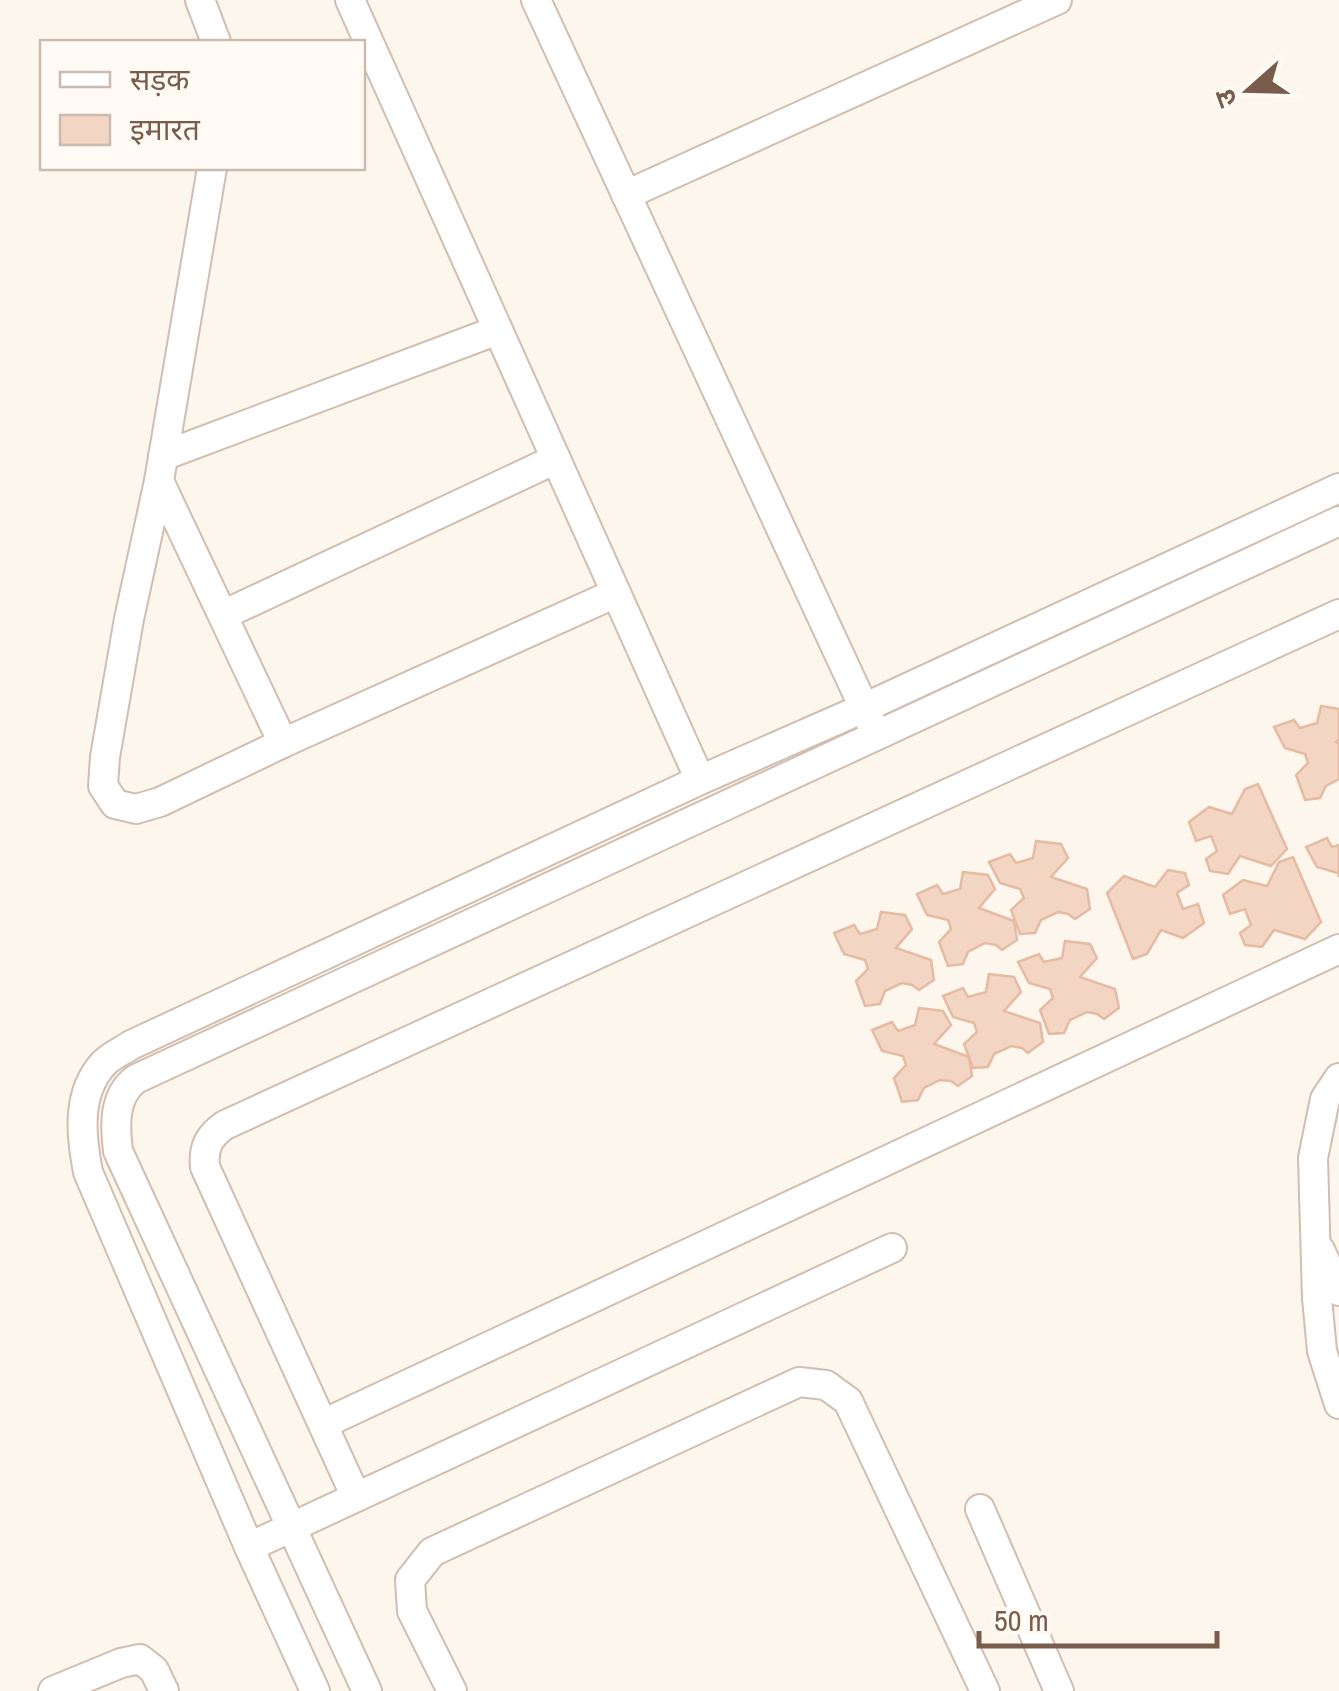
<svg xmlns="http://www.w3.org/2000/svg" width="1339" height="1691" viewBox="0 0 1339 1691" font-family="'Archivo Narrow','Noto Sans Devanagari',sans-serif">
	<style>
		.building { fill: #f3d5c3; stroke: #e6bba3; stroke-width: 2.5 }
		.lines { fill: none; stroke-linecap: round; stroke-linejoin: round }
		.street-casing { stroke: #d1beb0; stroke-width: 32 }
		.street { stroke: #fff; stroke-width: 28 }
	</style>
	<rect width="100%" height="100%" fill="#fdf6ec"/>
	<g class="building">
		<polygon points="1321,706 1339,709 1339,739 1336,742 1339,743 1339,779 1326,786 1320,798 1305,800 1296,775 1308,763 1305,754 1285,748 1274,727 1294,720 1300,728 1317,723"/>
		<polygon points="1258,784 1287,849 1271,866 1240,856 1228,874 1210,871 1206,859 1217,851 1211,836 1196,841 1189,822 1209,807 1232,814 1245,789"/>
		<polygon points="1327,838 1332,847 1339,845 1339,877 1338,873 1317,867 1306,847"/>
		<polygon points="1036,841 1061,844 1068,858 1051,877 1087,889 1090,909 1075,919 1068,914 1058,912 1041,920 1035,933 1020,934 1011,910 1024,898 1020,889 1000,883 989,862 1010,854 1016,863 1033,858"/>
		<polygon points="1293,857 1321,922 1305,939 1274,930 1262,947 1245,945 1240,933 1251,925 1245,909 1230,914 1223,895 1243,880 1267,886 1279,862"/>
		<polygon points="1168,870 1185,873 1189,885 1177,893 1183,909 1198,904 1204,923 1183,938 1161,930 1147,954 1133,959 1107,893 1124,876 1155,887"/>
		<polygon points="963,872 988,875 995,889 979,908 1014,921 1017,940 1002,950 996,945 985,943 968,952 963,964 948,966 939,942 951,929 948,920 927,915 917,894 937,885 943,894 960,889"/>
		<polygon points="881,912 905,915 912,929 896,948 931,960 934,980 919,990 912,985 902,983 885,991 880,1004 865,1006 856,981 868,969 865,960 844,954 834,933 854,925 860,934 877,929"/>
		<polygon points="1065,941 1090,944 1097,958 1080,977 1115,989 1119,1008 1104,1019 1097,1014 1087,1012 1070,1020 1064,1033 1049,1034 1040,1010 1053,998 1050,989 1029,983 1018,962 1039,954 1044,962 1062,958"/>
		<polygon points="989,974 1014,977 1021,992 1004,1011 1040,1023 1043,1042 1028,1053 1022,1048 1011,1046 994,1054 988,1067 973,1068 964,1044 977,1032 974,1023 953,1017 943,996 963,988 968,997 986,992"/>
		<polygon points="919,1008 943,1011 951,1025 934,1044 969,1057 972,1076 958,1086 951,1081 940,1080 924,1088 918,1100 902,1102 894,1078 906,1065 903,1056 882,1051 872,1030 892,1022 898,1031 915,1025"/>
	</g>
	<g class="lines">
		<g class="street-casing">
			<g id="street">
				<polyline points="200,0 216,42"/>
				<polyline points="350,0 700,780"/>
				<polyline points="536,0 872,725"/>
				<polyline points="212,168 159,481 129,619 105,757 103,786 115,804 136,809 160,802 283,743 616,593"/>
				<polyline points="626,195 1057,0"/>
				<polyline points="163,456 498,330"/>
				<polyline points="159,481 283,743"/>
				<polyline points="223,615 556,459"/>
				<polyline points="1339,1078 1325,1099 1313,1158 1317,1298 1322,1351 1339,1404"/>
				<polyline points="1320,1250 1339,1291"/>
				<polyline points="323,1424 1339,949"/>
				<path d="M 356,1497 L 205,1167 C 203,1147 209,1136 225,1125 L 1339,614"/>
				<polyline points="980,1509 1059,1691"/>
				<polyline points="249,1547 892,1248"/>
				<polyline points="53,1691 121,1663 140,1659 154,1670 164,1691"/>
				<path d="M 315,1691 L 249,1547 L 88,1172 C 81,1136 76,1093 104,1063 C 111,1056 122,1051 131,1045 L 700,780 L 864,708 L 1339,488"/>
				<path d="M 367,1691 L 118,1151 C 115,1126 113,1096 136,1079 L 1339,521"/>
				<polyline points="452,1691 412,1611 410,1580 432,1552 799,1382 826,1385 848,1401 985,1691"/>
			</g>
		</g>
		<use href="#street" class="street"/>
	</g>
	<rect x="40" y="40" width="325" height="130" fill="#fffaf3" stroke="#cabbb1" stroke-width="2.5"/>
	<rect x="60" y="72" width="50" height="15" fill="#ffffff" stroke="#cabbb1" stroke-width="2.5"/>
	<text x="130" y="90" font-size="30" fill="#7a5c4d">सड़क</text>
	<rect x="60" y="115" width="50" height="30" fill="#f3d5c3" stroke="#cabbb1" stroke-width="2.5"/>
	<text x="130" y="140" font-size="30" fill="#7a5c4d">इमारत</text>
	<g transform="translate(1249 90) rotate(250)" stroke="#fffaf3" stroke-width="8" paint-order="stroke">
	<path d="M0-8L18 38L0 25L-18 38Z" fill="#7a5c4d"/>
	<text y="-15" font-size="28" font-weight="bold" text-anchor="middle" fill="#7a5c4d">उ</text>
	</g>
	<path d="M979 1631v15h238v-15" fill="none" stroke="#7a5c4d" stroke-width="5"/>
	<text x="994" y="1631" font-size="30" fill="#7a5c4d" stroke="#fffaf3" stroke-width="8" paint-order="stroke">50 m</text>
</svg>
